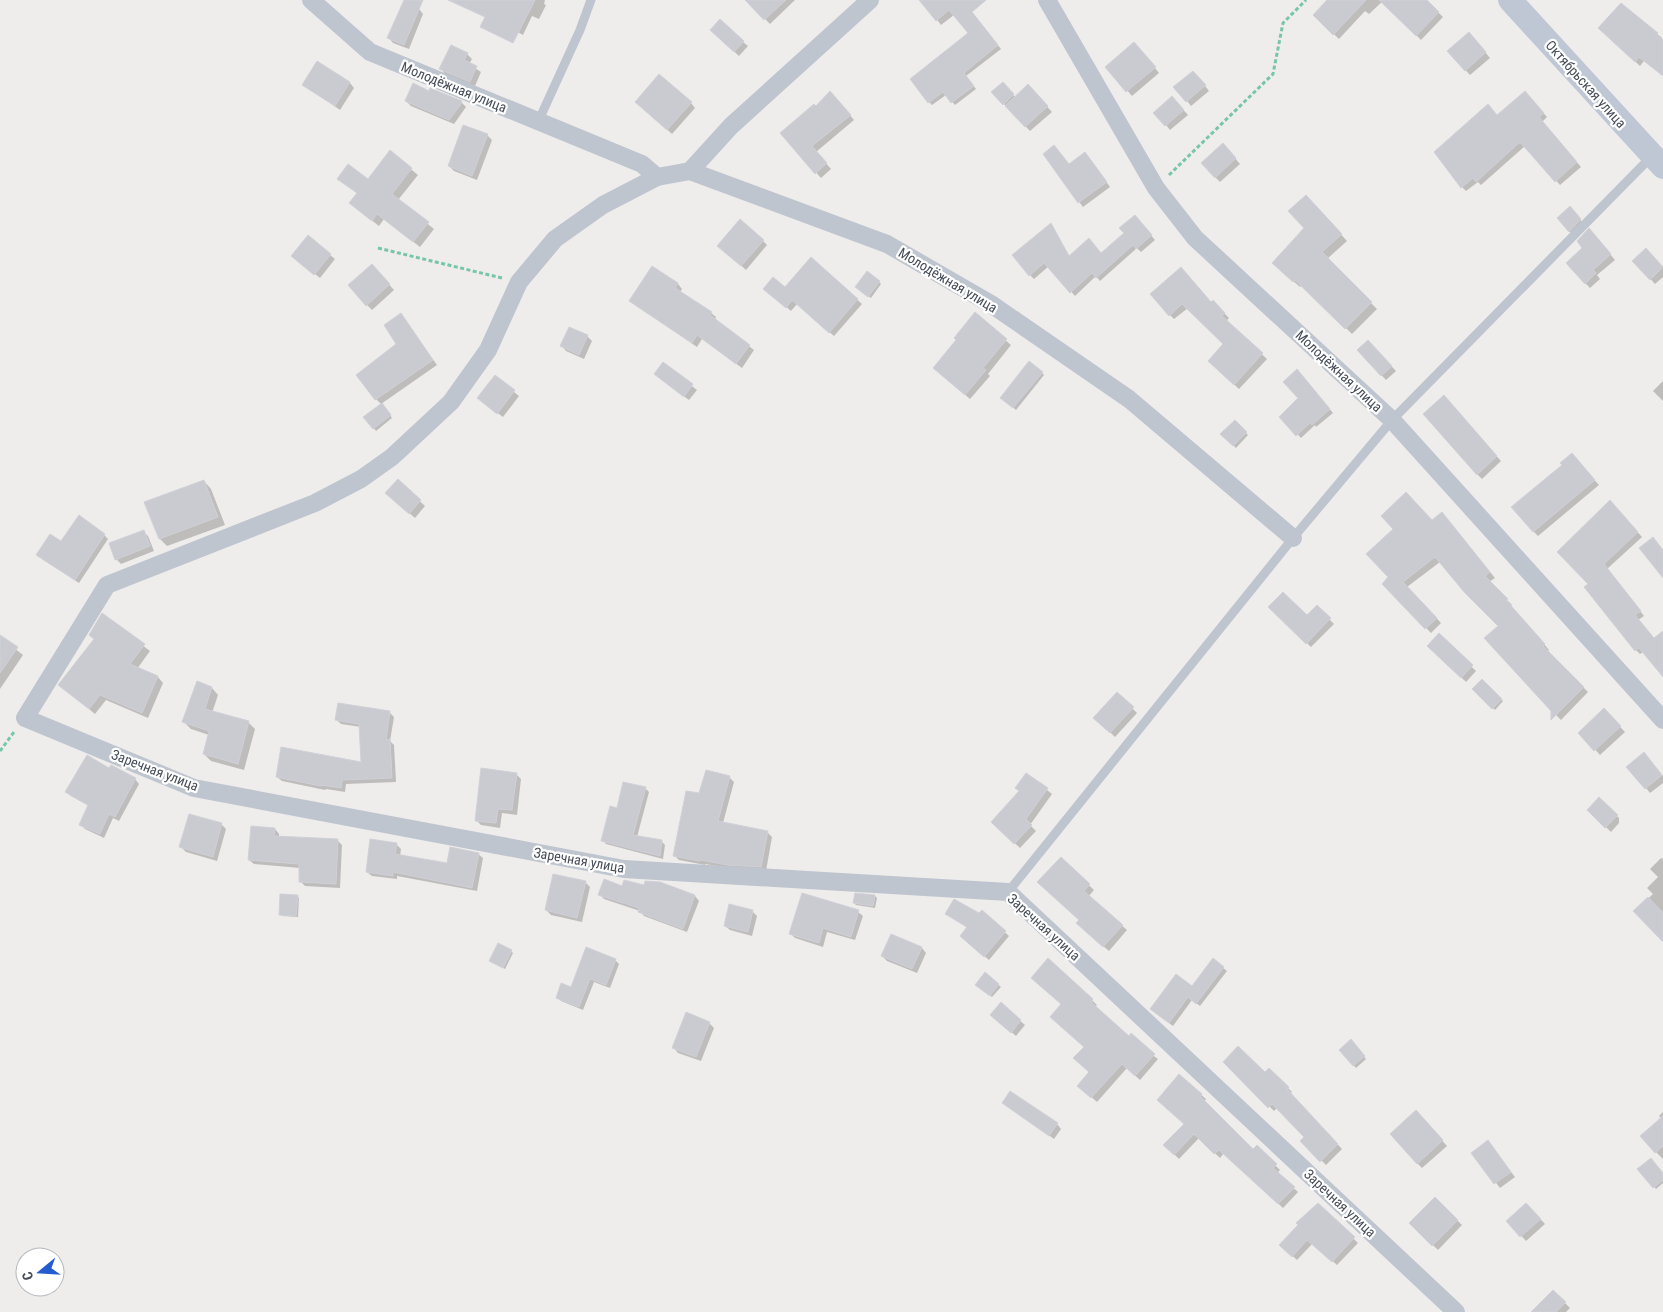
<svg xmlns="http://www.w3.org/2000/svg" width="1663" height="1312" viewBox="0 0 1663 1312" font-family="'Roboto Condensed',sans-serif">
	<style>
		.shadow { fill: #0003 }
		.building { fill: #cacad1; stroke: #d0d1d7 }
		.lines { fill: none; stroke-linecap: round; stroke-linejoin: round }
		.path { stroke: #77c6a8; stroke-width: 3; stroke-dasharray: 4 2.5; stroke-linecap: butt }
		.lane { stroke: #bec5ce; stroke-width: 9 }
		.street { stroke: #bec5ce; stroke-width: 18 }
		.secondary { stroke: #bfc7d4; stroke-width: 24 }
		.labels { text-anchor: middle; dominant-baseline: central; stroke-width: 4.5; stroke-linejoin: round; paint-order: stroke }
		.street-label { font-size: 14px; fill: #464d58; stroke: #fff }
	</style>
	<rect width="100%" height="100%" fill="#efecec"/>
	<g class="shadow">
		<polygon points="463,0 545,0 544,4 546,5 539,19 532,16 523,35 467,4"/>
		<polygon points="747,0 795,0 770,24"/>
		<polygon points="922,0 958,0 968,7 1001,49 966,76 976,89 955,105 946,95 932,105 929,102 970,34 954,15 941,25"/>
		<polygon points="1329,0 1384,0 1369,14 1365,11 1339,39 1314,15"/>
		<polygon points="1411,0 1425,0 1443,17 1421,40 1396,15"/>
		<polygon points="1621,5 1662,38 1661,40 1663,42 1663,75 1644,61 1640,66 1600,28"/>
		<polygon points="419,9 423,14 409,49 393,43 389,38"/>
		<polygon points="716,35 743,42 748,46 739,56"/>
		<polygon points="1474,39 1490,58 1470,75 1449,52"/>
		<polygon points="1139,48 1159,73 1132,96 1107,67"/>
		<polygon points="467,54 472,59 469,64 481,72 475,86 445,74 441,69"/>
		<polygon points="318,63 350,83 354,88 340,110 304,85"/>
		<polygon points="1198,77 1209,91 1191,106 1187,101"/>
		<polygon points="1003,84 1016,98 1028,86 1052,112 1030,131 1004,104"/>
		<polygon points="429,92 461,102 466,107 454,124 411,106 406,101"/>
		<polygon points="835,97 854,120 816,152 831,169 821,178 782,134 816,107"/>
		<polygon points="1529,97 1547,117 1542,122 1581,167 1560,185 1525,146 1481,185 1478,182 1466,191 1462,187 1498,116"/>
		<polygon points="691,103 695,108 672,134 641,106"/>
		<polygon points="1177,103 1188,115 1170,130 1166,125"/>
		<polygon points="487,135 492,140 477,180 454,171 449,166"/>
		<polygon points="1227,149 1240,164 1220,182 1215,177"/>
		<polygon points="390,152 418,175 398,200 434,229 420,247 384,219 379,226 357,209 351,203 358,194 339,178 368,181"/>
		<polygon points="1044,155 1069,165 1089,158 1110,187 1083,207"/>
		<polygon points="1312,203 1347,241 1327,259 1377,309 1352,334 1302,285 1300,287 1280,269 1306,228"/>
		<polygon points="1570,207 1582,222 1571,233 1558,218"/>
		<polygon points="1138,220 1155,240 1141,252 1137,248 1100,281 1096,276 1075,296 1049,266 1034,279 1030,275 1051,225 1070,257 1102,254 1126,234"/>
		<polygon points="1594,235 1615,260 1597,275 1600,279 1590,288 1567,264 1584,248"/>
		<polygon points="763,241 767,245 746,270 724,250"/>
		<polygon points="1646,250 1663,268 1663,277 1655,284 1634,261"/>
		<polygon points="330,255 335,259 320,278 298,261"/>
		<polygon points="811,259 862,304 834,336 797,304 791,311 770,293 785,289"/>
		<polygon points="653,268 678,284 682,289 680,292 711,313 716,317 715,320 754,350 742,368 702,339 697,347 636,305"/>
		<polygon points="1180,269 1212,304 1213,302 1229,318 1226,321 1267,359 1239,389 1209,361 1224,344 1188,308 1174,319 1170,315"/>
		<polygon points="376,270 394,290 372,310 367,305"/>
		<polygon points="879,282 881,284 871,298 858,289"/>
		<polygon points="975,314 1011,345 988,374 990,376 970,399 939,372"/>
		<polygon points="401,315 437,365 381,404 382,405 376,399 398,344"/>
		<polygon points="587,336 592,341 584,359 566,351 562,346"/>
		<polygon points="1368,341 1396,371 1386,380 1358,350"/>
		<polygon points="663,364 697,390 689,400 661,379"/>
		<polygon points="1042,373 1044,375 1016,410 1002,398"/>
		<polygon points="1300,374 1333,413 1316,427 1315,425 1301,438 1281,417 1300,398"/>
		<polygon points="495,377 519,396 503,417 484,403"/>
		<polygon points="1663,381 1663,401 1653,391"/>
		<polygon points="1448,402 1501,461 1482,479 1477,474"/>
		<polygon points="384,406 392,418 376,431 365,417"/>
		<polygon points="1235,421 1248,435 1236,448 1222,434"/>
		<polygon points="1576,460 1599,485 1538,536 1533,531"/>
		<polygon points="204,481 211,489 225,525 167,546 160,539 146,503"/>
		<polygon points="398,481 425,506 415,518 392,498"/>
		<polygon points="1610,502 1642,537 1607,569 1644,616 1638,620 1655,640 1663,632 1663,675 1643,652 1640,654 1636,650 1589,584"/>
		<polygon points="1447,519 1495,578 1489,582 1512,605 1511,606 1549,650 1547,652 1588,692 1561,720 1556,715 1500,626 1440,562 1407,587 1441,623 1431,633 1384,584 1432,521"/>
		<polygon points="143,532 148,536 154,551 121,564 116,559"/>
		<polygon points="104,535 108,539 79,583 42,559"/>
		<polygon points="1270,607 1307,617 1317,607 1334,624 1311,647"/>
		<polygon points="102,615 150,651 137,669 158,677 163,683 148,718 106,700 95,714 60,685 95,639"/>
		<polygon points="1439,635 1476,671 1466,682 1429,646"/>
		<polygon points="0,637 23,655 0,689"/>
		<polygon points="1482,680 1503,701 1495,710 1473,689"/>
		<polygon points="212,688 218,695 212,713 248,722 255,729 244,770 211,761 204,754 209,735 191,729 184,722"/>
		<polygon points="1117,693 1137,713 1115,737 1094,717"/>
		<polygon points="1604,710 1625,732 1600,755 1580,733"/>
		<polygon points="389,712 394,717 390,741 394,745 396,782 346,784 345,792 326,789 325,790 282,781 277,777 362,764 361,727 341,724 337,720"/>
		<polygon points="1648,759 1663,776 1663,783 1650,793 1646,788"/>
		<polygon points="110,769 135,779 139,784 119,821 113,818 104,838 85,829 81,825 89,806 71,796 66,791"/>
		<polygon points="516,774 521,779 517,815 502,813 500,828 481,825 476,820"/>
		<polygon points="1027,774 1052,794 1030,825 1036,831 1020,848 992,822 1020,792"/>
		<polygon points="729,777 734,782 723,823 767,832 772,837 766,871 733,869 705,864 705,865 679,860 675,856 700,795"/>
		<polygon points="645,788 649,792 637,837 661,841 665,845 663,859 606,844 603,840 618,810"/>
		<polygon points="1599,799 1619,818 1619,823 1611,832 1588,810"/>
		<polygon points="221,824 226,829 217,861 186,852 181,847"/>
		<polygon points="275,829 279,834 279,838 337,840 342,845 340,888 305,886 300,881 300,868 254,864 249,860"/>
		<polygon points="396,844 401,849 400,856 448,865 478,854 483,858 477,891 397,876 397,879 372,876 367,872"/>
		<polygon points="1661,858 1663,859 1663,941 1635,911 1653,894 1647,888 1658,877 1650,869"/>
		<polygon points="1061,859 1094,890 1088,897 1127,930 1109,951 1082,928"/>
		<polygon points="585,882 590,887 582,922 551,915 546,910"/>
		<polygon points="623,888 695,896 699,901 687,932 644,916 640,911 604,899 600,895"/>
		<polygon points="856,895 875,896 877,898 875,908 856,905 854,903"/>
		<polygon points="297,896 299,898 298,917 282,916 280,914"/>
		<polygon points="752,911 757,916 752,936 730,930 725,926"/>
		<polygon points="858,912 863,916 855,940 827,932 823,947 795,938 791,934"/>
		<polygon points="982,912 1009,936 989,960 966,940 968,928 947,914 980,915"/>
		<polygon points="891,935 922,948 926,953 917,973 887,961 882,956"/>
		<polygon points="511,951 513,953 505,969 491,961"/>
		<polygon points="615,960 619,964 610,988 594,982 583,1010 561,1001 557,997"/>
		<polygon points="1048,960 1097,1005 1095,1007 1129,1038 1158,1059 1140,1080 1127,1068 1097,1102 1079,1086 1091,1072 1085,1047 1063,1005"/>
		<polygon points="1213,960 1227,971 1200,1006 1192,1000 1173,1026 1155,1013 1192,987"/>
		<polygon points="985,974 1001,987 992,997 979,987"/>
		<polygon points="1001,1004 1025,1025 1016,1036 997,1020"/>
		<polygon points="709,1023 714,1028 701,1061 678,1053 674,1048"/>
		<polygon points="1351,1041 1366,1059 1356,1068 1341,1050"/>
		<polygon points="1224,1062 1265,1074 1288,1088 1292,1092 1290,1094 1342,1149 1326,1165 1302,1141 1305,1137 1277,1108 1274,1111"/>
		<polygon points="1179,1076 1206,1099 1204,1102 1253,1151 1257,1147 1280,1170 1277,1173 1298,1192 1283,1208 1224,1153 1220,1158 1199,1138 1179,1159 1165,1145 1185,1124"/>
		<polygon points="1003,1103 1057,1124 1061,1129 1054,1139"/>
		<polygon points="1663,1112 1663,1159 1656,1152 1662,1119 1659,1116"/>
		<polygon points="1421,1117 1447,1146 1422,1168 1417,1163"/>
		<polygon points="1492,1147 1515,1177 1500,1188 1473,1153"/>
		<polygon points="1639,1170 1663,1174 1663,1183 1656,1189"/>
		<polygon points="1435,1199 1462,1225 1438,1250 1410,1223"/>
		<polygon points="1318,1204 1358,1243 1337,1265 1313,1243 1297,1260 1281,1245"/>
		<polygon points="1531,1209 1545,1224 1526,1241 1508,1221"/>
		<polygon points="1553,1291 1570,1308 1566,1312 1536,1312"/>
	</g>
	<g class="building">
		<polygon points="404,0 423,0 404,45 387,38"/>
		<polygon points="448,0 535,0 513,43 480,27 485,17"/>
		<polygon points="745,0 786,0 764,20"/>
		<polygon points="919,0 986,0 972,12 998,45 964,73 974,86 951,103 943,92 928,103 910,79 968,33 949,10 936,21"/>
		<polygon points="1327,0 1366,0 1333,35 1313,15"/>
		<polygon points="1379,0 1427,0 1439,12 1416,36"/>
		<polygon points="1621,3 1658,33 1656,35 1663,40 1663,76 1639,57 1635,62 1598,28"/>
		<polygon points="720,19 744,41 734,52 710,30"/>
		<polygon points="1469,32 1486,52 1465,71 1447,51"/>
		<polygon points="1134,42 1156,67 1126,92 1105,67"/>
		<polygon points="451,45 468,53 464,60 477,66 470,82 439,69"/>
		<polygon points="317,61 350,82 335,106 302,85"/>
		<polygon points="1193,71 1206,85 1186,102 1173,87"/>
		<polygon points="659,74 692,102 667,130 635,102"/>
		<polygon points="1003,82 1014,94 1003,105 991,92"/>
		<polygon points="413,83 429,91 430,88 462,101 459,107 449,120 405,101"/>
		<polygon points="1028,84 1048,106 1025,127 1005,106"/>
		<polygon points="830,91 851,115 812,146 827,163 815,174 780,133 814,104 816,106"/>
		<polygon points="1525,91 1544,113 1539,117 1577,162 1555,182 1520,142 1476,182 1473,178 1461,188 1434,152 1488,104 1497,115"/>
		<polygon points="1172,96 1184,110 1165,126 1153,113"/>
		<polygon points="463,125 488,134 472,176 448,166"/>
		<polygon points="1223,143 1236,158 1215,178 1201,163"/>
		<polygon points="1054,145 1069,164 1085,152 1107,182 1078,203 1043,154"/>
		<polygon points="390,150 412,168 392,194 429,222 413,242 377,214 372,221 349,203 357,193 337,179 348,164 368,179"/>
		<polygon points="1306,195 1342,234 1322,252 1372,302 1345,329 1295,280 1293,282 1272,263 1304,228 1288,211"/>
		<polygon points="1570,206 1581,219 1569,232 1557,218"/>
		<polygon points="1135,215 1152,235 1136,249 1133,245 1096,278 1092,273 1070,293 1044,263 1029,276 1012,255 1051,223 1069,256 1089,238 1101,253 1124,233 1119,228"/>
		<polygon points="740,219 764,240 741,266 717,246"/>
		<polygon points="1589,228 1611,254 1593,270 1596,273 1585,284 1566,263 1582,248 1577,241"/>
		<polygon points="308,235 331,254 314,275 291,256"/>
		<polygon points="1646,248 1663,267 1650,280 1632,261"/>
		<polygon points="811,257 858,299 829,333 792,300 786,308 763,289 773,277 785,287"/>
		<polygon points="372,264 390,284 366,306 348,285"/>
		<polygon points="652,266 678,283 675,288 712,312 710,315 750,345 736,364 697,335 692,343 629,301"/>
		<polygon points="1181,267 1211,302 1213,300 1225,313 1222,316 1263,353 1234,385 1208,361 1223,344 1182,304 1169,316 1150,294"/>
		<polygon points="867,271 880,281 868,297 855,287"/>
		<polygon points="975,312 1007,339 983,368 986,370 965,395 933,368 956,340 954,338"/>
		<polygon points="401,313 433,360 375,400 356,375 396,344 384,325"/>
		<polygon points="569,327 588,335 579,355 560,346"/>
		<polygon points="1368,340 1392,366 1381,376 1357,350"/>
		<polygon points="1029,361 1043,372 1013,408 1000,398"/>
		<polygon points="663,362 693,384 684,397 654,374"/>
		<polygon points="1297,369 1330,409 1312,425 1310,423 1296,436 1279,417 1298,398 1283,382"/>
		<polygon points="495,375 515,390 497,414 477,398"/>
		<polygon points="1444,395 1497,456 1477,475 1423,414"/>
		<polygon points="382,403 391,415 373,429 363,417"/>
		<polygon points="1235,420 1247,432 1233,446 1220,434"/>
		<polygon points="1572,453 1595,480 1533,532 1511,507 1562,465 1560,463"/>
		<polygon points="398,479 421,500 409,514 385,493"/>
		<polygon points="204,480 218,517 159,539 144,502"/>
		<polygon points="1406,492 1432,520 1442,512 1490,572 1485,576 1508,599 1506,600 1545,644 1543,646 1584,687 1551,720 1551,711 1484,638 1498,626 1465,593 1435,557 1403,582 1437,618 1425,629 1382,584 1388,577 1366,554 1393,529 1381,516"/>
		<polygon points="1610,500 1638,532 1604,564 1641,611 1635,615 1654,638 1663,631 1663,677 1639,648 1635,651 1584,587 1588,584 1557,552"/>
		<polygon points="79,515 105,534 75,580 36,555 50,534 61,541"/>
		<polygon points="144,530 150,546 115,560 109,543"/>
		<polygon points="1653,537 1663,550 1663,578 1639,548"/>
		<polygon points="1283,592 1307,615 1317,605 1331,618 1306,644 1268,607"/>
		<polygon points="102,613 145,644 130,664 158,676 142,713 100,695 89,709 58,685 94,639 89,635"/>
		<polygon points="1439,633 1473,665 1461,678 1427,646"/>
		<polygon points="0,635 18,647 0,673"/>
		<polygon points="1482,679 1502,699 1492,709 1472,689"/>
		<polygon points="197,681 212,687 205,709 249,721 238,764 203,754 209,731 182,722"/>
		<polygon points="1117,692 1134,707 1110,733 1093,718"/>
		<polygon points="338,703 390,711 386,740 390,739 392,778 342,780 341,788 321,785 321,786 276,777 281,747 361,762 359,724 335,720"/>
		<polygon points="1604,708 1621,726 1594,751 1578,733"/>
		<polygon points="1644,752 1662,775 1645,789 1626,767"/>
		<polygon points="87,755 109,768 111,765 136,778 115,817 109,814 100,834 79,825 88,805 65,792"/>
		<polygon points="481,768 517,773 512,810 498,809 496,823 475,821"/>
		<polygon points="706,770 730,776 718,821 768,831 761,867 727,865 701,860 700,861 673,856 686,791 699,793"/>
		<polygon points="1026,773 1048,788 1026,819 1032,825 1014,844 991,822 1019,791 1015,788"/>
		<polygon points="623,782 646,787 633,835 662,840 660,856 601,841 610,806 617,808"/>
		<polygon points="1599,797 1618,815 1605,828 1587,810"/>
		<polygon points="189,814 222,823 213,857 179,847"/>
		<polygon points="251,826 275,828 274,836 338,839 336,884 299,882 299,864 248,860"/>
		<polygon points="370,839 397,843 395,854 447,863 450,847 479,853 472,888 393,872 393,876 366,872"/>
		<polygon points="1061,857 1090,884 1084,891 1123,925 1103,947 1076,923 1079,920 1037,882"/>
		<polygon points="553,874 586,881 577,918 545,910"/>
		<polygon points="604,879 622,886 624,880 644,885 645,881 660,882 695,895 683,929 638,912 639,908 598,895"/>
		<polygon points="802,893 859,910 851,937 823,928 819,943 789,934"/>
		<polygon points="855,893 875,895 873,906 853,903"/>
		<polygon points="280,894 298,895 296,916 279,915"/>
		<polygon points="1648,897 1663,913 1663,942 1633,911"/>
		<polygon points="954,899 979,913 982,910 1006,931 984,957 960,936 967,927 945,914"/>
		<polygon points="729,904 753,910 748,932 724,926"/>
		<polygon points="891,934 922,947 912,969 881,956"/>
		<polygon points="498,943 512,950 503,968 489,961"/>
		<polygon points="586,947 616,959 606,985 590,979 579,1007 556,998 561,983 571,987"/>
		<polygon points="1048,958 1093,999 1091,1002 1129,1036 1131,1033 1155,1054 1135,1076 1122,1064 1091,1098 1077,1086 1089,1072 1073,1058 1084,1047 1050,1017 1061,1004 1031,978"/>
		<polygon points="1213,958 1224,967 1196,1004 1188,997 1169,1023 1150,1009 1176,974 1192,986"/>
		<polygon points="985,972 999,984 990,996 975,985"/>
		<polygon points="1001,1002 1021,1020 1011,1033 990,1015"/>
		<polygon points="686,1012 710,1022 696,1057 672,1048"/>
		<polygon points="1351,1039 1365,1056 1353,1066 1339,1050"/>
		<polygon points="1238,1046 1265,1072 1269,1068 1289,1087 1287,1089 1338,1144 1320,1162 1300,1141 1304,1137 1272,1104 1268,1108 1223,1062"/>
		<polygon points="1179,1074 1202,1094 1200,1096 1253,1149 1257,1145 1277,1164 1273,1168 1295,1187 1278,1204 1219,1150 1214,1154 1194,1134 1174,1155 1163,1145 1184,1124 1157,1100"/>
		<polygon points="1010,1091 1058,1123 1049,1136 1002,1103"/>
		<polygon points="1416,1110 1443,1140 1417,1164 1390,1134"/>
		<polygon points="1663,1116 1663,1146 1655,1153 1640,1136"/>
		<polygon points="1488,1140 1511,1172 1494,1184 1471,1153"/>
		<polygon points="1651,1158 1663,1173 1663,1180 1653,1188 1637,1169"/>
		<polygon points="1435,1197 1458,1220 1432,1246 1409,1223"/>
		<polygon points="1318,1203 1355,1237 1332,1262 1307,1240 1292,1257 1279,1245 1298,1225 1296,1223"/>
		<polygon points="1526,1203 1541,1219 1520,1237 1506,1221"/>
		<polygon points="1553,1290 1566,1302 1556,1312 1531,1312"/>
	</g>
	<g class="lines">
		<g class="path">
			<polyline points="1169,175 1273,74 1283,23 1306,0"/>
			<polyline points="378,248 502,278"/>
			<polyline points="0,751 14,732"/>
		</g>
		<g class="lane">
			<polyline points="538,122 580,30 591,0"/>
			<polyline points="1008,892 1293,538 1392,420 1652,156"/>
		</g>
		<g class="street">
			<polyline points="311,0 370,52 642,164 657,177"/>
			<polyline points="1047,0 1156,188 1195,238 1392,420 1663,720"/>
			<polyline points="690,171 731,126 870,0"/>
			<polyline points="1293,538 1129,399 991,304 887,244 690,171 657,177 603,205 555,239 519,282 488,350 451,402 392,457 361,479 315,503 107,585 25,718 194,788 624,869 1008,892 1456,1312"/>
		</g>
		<polyline class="secondary" points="1510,0 1663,167"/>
	</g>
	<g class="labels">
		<g class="street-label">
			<text transform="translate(1586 84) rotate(48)">Октябрьская улица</text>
			<text transform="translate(454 87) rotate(22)">Молодёжная улица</text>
			<text transform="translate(948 280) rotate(31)">Молодёжная улица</text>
			<text transform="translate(1339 371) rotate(43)">Молодёжная улица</text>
			<text transform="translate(155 770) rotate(21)">Заречная улица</text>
			<text transform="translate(579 860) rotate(10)">Заречная улица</text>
			<text transform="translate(1044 927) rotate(42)">Заречная улица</text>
			<text transform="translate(1340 1203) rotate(43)">Заречная улица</text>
		</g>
	</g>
	<g transform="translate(40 1272) rotate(252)"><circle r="24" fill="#ffffff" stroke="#b5b8bc"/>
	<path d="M0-4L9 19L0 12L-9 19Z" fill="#245cd0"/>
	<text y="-8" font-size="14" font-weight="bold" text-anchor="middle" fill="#464d58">С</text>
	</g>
</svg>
